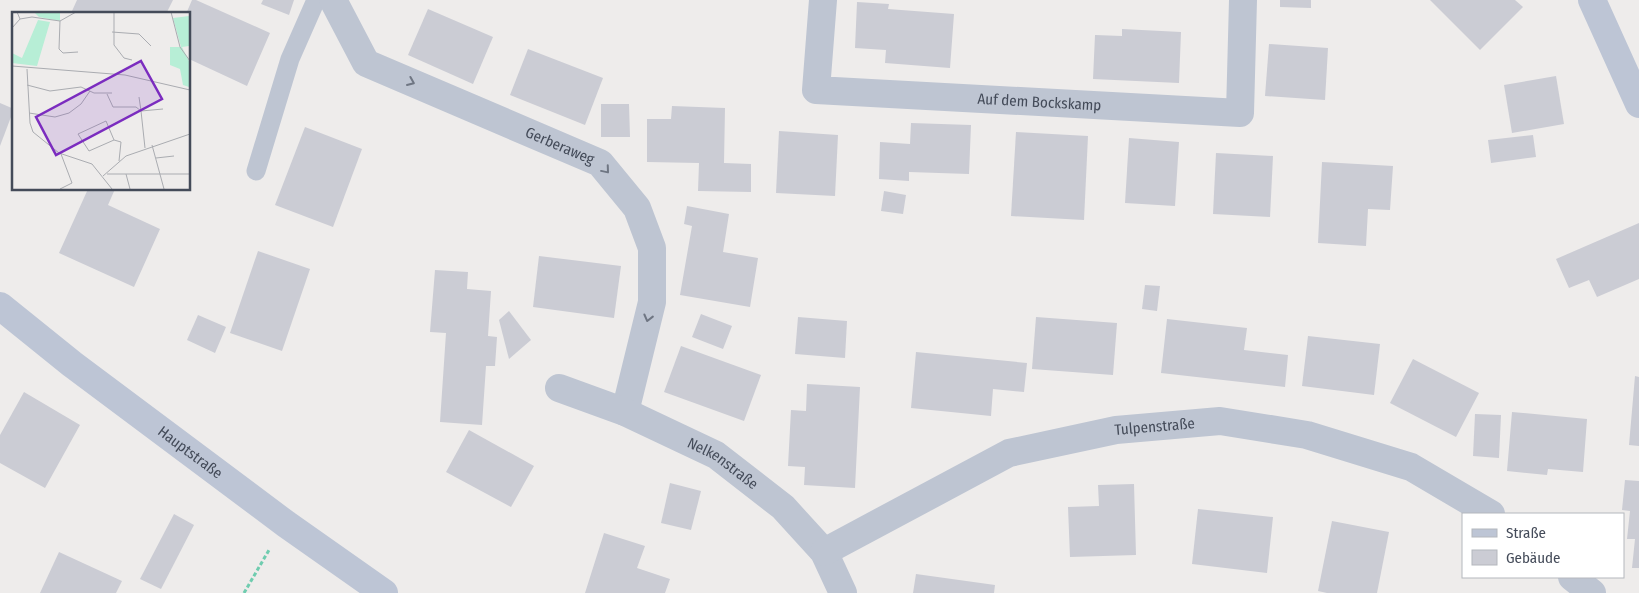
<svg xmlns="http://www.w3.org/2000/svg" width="1639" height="593" viewBox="0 0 1639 593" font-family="'Fira Sans Condensed',sans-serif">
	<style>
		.building { fill: #cbccd4 }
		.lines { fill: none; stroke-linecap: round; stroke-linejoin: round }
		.path { stroke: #6fccaf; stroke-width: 3; stroke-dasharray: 4 2.5; stroke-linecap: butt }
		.lane { stroke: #bec5d2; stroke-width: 19 }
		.street { stroke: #bec5d2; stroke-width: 28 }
		.secondary { stroke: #bdc5d5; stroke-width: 28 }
		.oneway { stroke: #6f7683 }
		.labels { text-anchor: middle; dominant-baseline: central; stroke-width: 4.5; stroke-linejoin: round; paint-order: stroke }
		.street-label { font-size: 15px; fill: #444b59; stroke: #fff }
		.inset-road { fill: none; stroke: #aaacb1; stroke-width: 1 }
		.view { fill: #7b2cbf; fill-opacity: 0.15; stroke: #7b2cbf; stroke-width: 2.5 }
		.inset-edge { fill: none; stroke: #444b59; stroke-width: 2.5 }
	</style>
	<rect width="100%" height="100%" fill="#eeeceb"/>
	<g class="building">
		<polygon points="77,0 173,0 166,14 79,14 72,11"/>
		<polygon points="192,0 196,0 270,33 247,86 189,59 189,14 186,14"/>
		<polygon points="263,0 294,0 289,15 261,4"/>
		<polygon points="1280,0 1311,0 1311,8 1280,7"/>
		<polygon points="1430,0 1515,0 1523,7 1480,50"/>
		<polygon points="857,2 889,4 888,9 954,14 950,68 885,63 886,50 855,48"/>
		<polygon points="428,9 493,37 473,84 408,55"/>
		<polygon points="1122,29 1181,32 1179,83 1093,79 1095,35 1122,36"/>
		<polygon points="1269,44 1328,48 1325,100 1265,96"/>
		<polygon points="528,49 603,78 585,125 510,95"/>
		<polygon points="1556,76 1564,124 1512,133 1504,85"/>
		<polygon points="0,103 14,109 0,146"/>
		<polygon points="601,104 629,104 630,137 601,137"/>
		<polygon points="672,106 725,108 724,163 751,164 751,192 698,191 699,163 647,162 647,119 671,119"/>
		<polygon points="911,123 971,125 969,174 909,172 909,181 879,179 880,142 910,144"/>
		<polygon points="305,127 362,149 333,227 275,205"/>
		<polygon points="779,131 838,135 835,196 776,193"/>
		<polygon points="1016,132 1088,136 1084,220 1011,216"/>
		<polygon points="1533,135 1536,157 1491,163 1488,140"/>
		<polygon points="1129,138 1179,142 1175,206 1125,203"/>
		<polygon points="1216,153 1273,156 1270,217 1213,214"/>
		<polygon points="1322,162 1393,166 1390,210 1368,209 1366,246 1318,243"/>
		<polygon points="88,189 115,189 108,205 160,229 134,287 59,253"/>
		<polygon points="884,191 906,195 903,214 881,211"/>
		<polygon points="687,206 729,214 723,252 758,258 750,307 680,295 692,226 684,224"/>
		<polygon points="1639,223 1639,279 1597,297 1589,280 1569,288 1556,259"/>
		<polygon points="258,251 310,269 282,351 230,333"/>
		<polygon points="539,256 621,266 614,318 533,307"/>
		<polygon points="435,270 468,272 467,289 491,291 488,336 497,337 495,366 486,366 482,425 440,422 446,333 430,332"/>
		<polygon points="1145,285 1160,286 1157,311 1142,309"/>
		<polygon points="509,311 531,340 509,359 499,320"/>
		<polygon points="701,314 732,326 723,349 692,337"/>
		<polygon points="198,315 226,327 215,353 187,340"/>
		<polygon points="798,317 847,321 845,358 795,354"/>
		<polygon points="1036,317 1117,323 1113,375 1032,369"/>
		<polygon points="1167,319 1247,328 1244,350 1288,355 1285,387 1161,373"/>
		<polygon points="1308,336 1380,344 1374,395 1302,386"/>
		<polygon points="681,346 761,375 744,421 664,392"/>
		<polygon points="916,352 1027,363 1024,392 993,389 991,416 911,408"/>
		<polygon points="1413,359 1479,393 1456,437 1390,403"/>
		<polygon points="1635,376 1639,377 1639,446 1629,445"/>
		<polygon points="807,384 860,387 855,488 804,485 805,467 788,466 791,410 806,411"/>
		<polygon points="24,392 80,425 45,488 0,463 0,435"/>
		<polygon points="1512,412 1587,419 1583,472 1548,469 1547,475 1507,471"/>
		<polygon points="1475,414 1501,415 1499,458 1473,456"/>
		<polygon points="469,430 534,466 511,507 446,472"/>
		<polygon points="1625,480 1639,481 1639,568 1632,568 1635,539 1627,539 1630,511 1622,510"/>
		<polygon points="670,483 701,491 691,530 661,523"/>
		<polygon points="1134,484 1136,555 1070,557 1068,507 1099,506 1098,485"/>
		<polygon points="1198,509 1273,517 1267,573 1192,564"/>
		<polygon points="174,514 194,525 161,589 140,579"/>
		<polygon points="1332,521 1389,532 1377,593 1327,593 1318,591"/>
		<polygon points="604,533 645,546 637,568 670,579 665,593 585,593"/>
		<polygon points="59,552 122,581 116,593 40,593"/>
		<polygon points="916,574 995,585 994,593 913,593"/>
	</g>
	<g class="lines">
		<polyline class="path" points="244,593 269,550"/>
		<polyline class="lane" points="256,171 290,59 316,0"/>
		<g class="street">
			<path id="s1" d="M 333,0 L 366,63 L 600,163 L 637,208 L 652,248 L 652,302 L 625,412"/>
			<path id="s2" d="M 823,0 L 816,90 L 1240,113 L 1243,0"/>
			<path id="s3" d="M 559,388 L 625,412 L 716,455 L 783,507 L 824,552 L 843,593"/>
			<path id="s4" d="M 824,552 L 1009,453 L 1116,430 L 1220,421 L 1307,435 L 1411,467 L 1491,514"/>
			<polyline points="1572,577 1592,593"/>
		</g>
		<g class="secondary">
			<polyline points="1592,0 1639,104"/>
			<path id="s5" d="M 0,306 L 72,364 L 286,524 L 384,593"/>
		</g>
	</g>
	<defs><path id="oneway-chevron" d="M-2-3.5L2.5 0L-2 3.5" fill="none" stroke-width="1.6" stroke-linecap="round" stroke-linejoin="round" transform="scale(1.25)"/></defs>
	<g class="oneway">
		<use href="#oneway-chevron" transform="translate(411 82) rotate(23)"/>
		<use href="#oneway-chevron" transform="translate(606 170) rotate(50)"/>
		<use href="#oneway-chevron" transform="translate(648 318) rotate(104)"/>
	</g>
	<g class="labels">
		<g class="street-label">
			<text stroke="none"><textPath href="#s2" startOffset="314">Auf dem Bockskamp</textPath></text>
			<text stroke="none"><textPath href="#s1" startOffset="282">Gerberaweg</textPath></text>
			<text stroke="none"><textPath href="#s4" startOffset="358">Tulpenstraße</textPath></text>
			<text stroke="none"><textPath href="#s5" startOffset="240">Hauptstraße</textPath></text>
			<text stroke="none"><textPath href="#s3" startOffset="181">Nelkenstraße</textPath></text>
		</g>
	</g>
	<g transform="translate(12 12)">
		<rect width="178" height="178" fill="#eeeceb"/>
		<path d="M 22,0 L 48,0 L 48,9 L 27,5 ZM 177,4 L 177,34 L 170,35 L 177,49 L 177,75 L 171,73 L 168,57 L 158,53 L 158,35 L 169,35 L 161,6 ZM 26,8 L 38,10 L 25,54 L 0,51 L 0,41 L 10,46 Z" fill="#b7eed6"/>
		<path class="inset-road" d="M 102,0 L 102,33 L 112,46 L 120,48M 159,0 L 168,35 L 178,49M 8,7 L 20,5 L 48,9 L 64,0M 48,9 L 47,37 L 51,41 L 66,40M 0,16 L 8,7 L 5,0M 100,20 L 127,22 L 139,34M 0,54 L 113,63 L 178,78M 15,57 L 18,111 L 21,120 L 47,141 L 80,152 L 100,177M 15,73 L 38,79 L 69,75 L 82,81 L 100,81M 95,82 L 101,95 L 124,95 L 129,99 L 133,136M 127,85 L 129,99 L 151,97M 17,101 L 43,105 L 57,101 L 69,92 L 78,79M 102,128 L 77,139 L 66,122 L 94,109 L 102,128 L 109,130 L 107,149M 140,133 L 152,177M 144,146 L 162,144M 95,162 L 178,162M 114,162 L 118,177M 91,164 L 114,144 L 178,122M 48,177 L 60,171 L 49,142"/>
		<path class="view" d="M 129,49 L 150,87 L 44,143 L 24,105 Z"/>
		<rect width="178" height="178" class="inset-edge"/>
	</g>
	<rect x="1462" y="513" width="162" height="65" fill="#ffffff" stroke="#b4b7bd"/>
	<rect x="1472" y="529" width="25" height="8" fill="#bdc5d5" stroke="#b4b7bd"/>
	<text x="1506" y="538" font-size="15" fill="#444b59">Straße</text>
	<rect x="1472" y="550" width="25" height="15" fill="#cbccd4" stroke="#b4b7bd"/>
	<text x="1506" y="563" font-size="15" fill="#444b59">Gebäude</text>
</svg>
